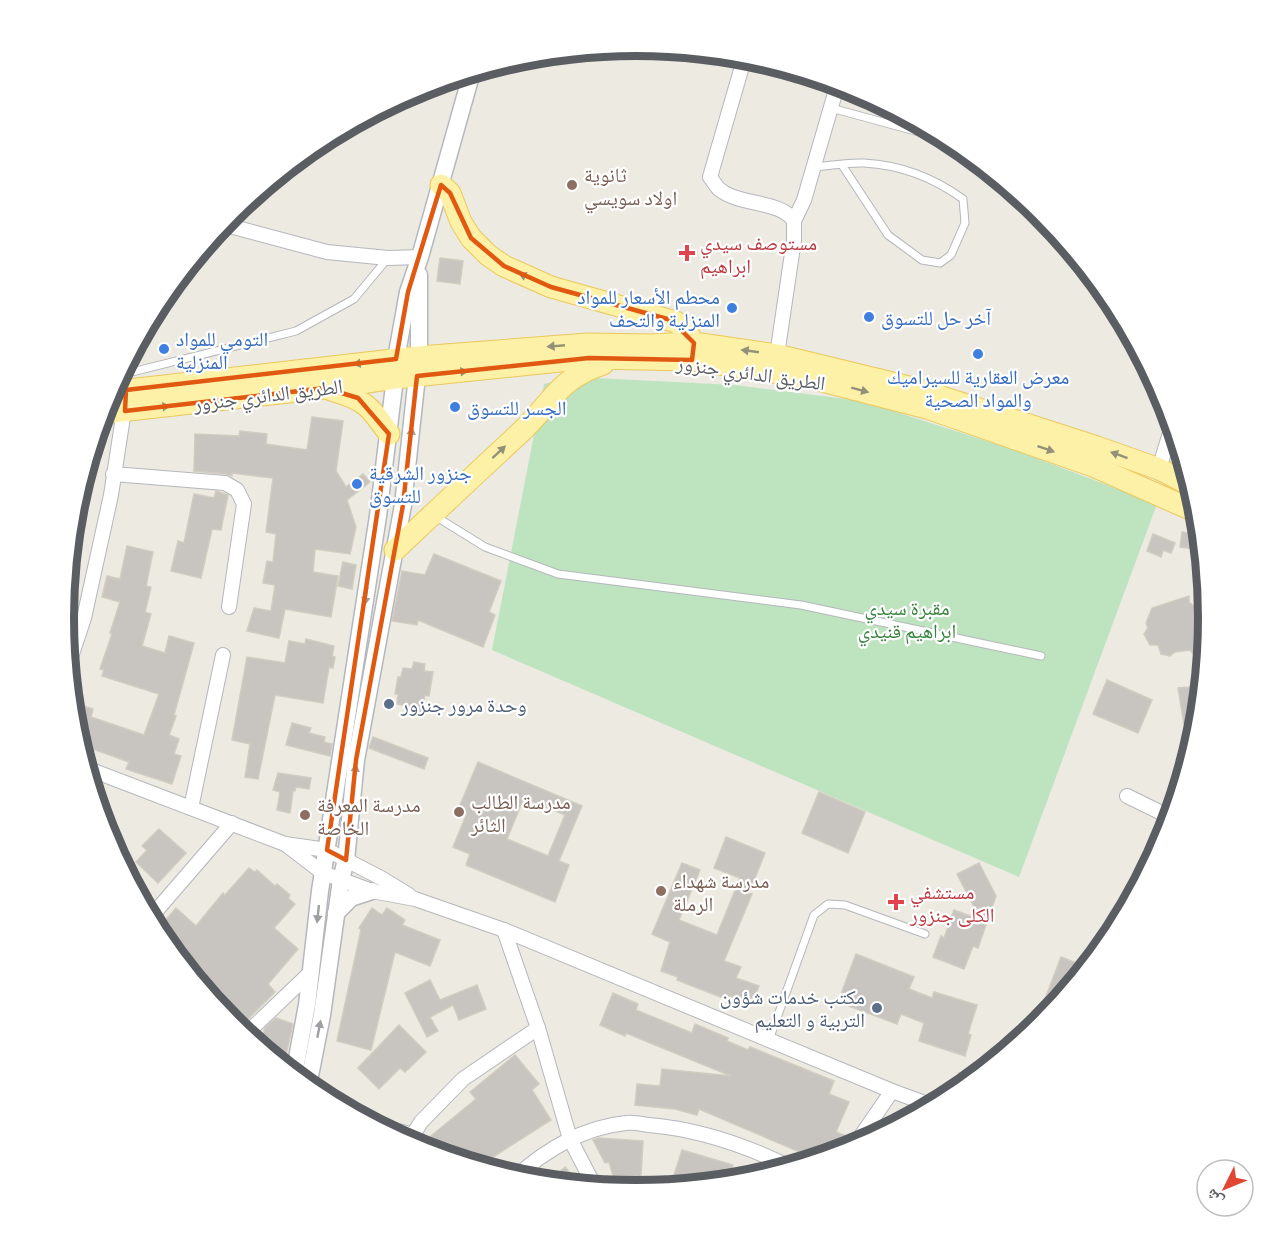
<svg xmlns="http://www.w3.org/2000/svg" width="1273" height="1236" viewBox="0 0 1273 1236" font-family="Barlow,'Noto Naskh Arabic',sans-serif">
	<style>
		.green { fill: #bee3bf }
		.building { fill: #c8c4bf; stroke: #d1ccc0; stroke-width: 1.5; fill-rule: evenodd }
		.lines { fill: none; stroke-linecap: round; stroke-linejoin: round }
		.service-casing { stroke: #b4b7bc; stroke-width: 9 }
		.minor-casing { stroke: #b4b7bc; stroke-width: 16 }
		.tertiary-casing { stroke: #b4b7bc; stroke-width: 19 }
		.primary-casing { stroke: #ebc85b; stroke-width: 23 }
		.service { stroke: #fff; stroke-width: 7 }
		.minor { stroke: #fff; stroke-width: 14 }
		.tertiary { stroke: #fff; stroke-width: 16 }
		.primary { stroke: #fcf1a7; stroke-width: 21 }
		.oneway { fill: #93917a }
		.oneway2 { fill: #9c9ea1 }
		.marked { fill: none; stroke: #e15910; stroke-width: 4.5; stroke-linejoin: round }
		.education-dot { fill: #8d6e63; stroke: #fff; stroke-width: 2 }
		.health-dot { fill: #e0444e; stroke: #fff; stroke-width: 2 }
		.shop-dot { fill: #3f7fe0; stroke: #fff; stroke-width: 2 }
		.service-dot { fill: #5c6f8a; stroke: #fff; stroke-width: 2 }
		.labels { text-anchor: middle; dominant-baseline: central; stroke-width: 4.5; stroke-linejoin: round; paint-order: stroke }
		.education-label { font-size: 20px; fill: #785e54; stroke: #fff; text-anchor: start }
		.health-label { font-size: 20px; fill: #be3a42; stroke: #fff; text-anchor: start }
		.shop-label { font-size: 20px; fill: #366cbe; stroke: #fff; text-anchor: start }
		.street-label { font-size: 20px; fill: #5a5d62; stroke: #fff }
		.park-label { font-size: 20px; fill: #38833e; stroke: #fff }
		.service-label { font-size: 20px; fill: #4e5e75; stroke: #fff; text-anchor: start }
		.rim { fill: none; stroke: #5a5d62; stroke-width: 8 }
	</style>
	<rect width="100%" height="100%" fill="#eceae1"/>
	<polygon class="green" points="574,377 734,385 862,401 1020,452 1157,504 1019,877 492,650 544,384"/>
	<g class="building">
		<polygon points="440,258 463,261 460,284 437,281"/>
		<polygon points="312,417 343,421 336,471 346,487 363,474 370,482 347,500 356,527 350,554 315,549 313,572 338,576 331,617 285,609 279,638 247,631 254,608 271,611 275,585 263,583 267,561 273,562 276,534 266,532 273,478 232,473 232,476 226,474 194,471 195,434 239,436 240,431 267,434 266,444 307,450"/>
		<polygon points="216,491 228,495 221,530 212,529 201,578 171,571 178,541 184,543 194,494 214,498"/>
		<polygon points="1182,532 1201,535 1203,550 1180,547"/>
		<polygon points="1153,534 1175,543 1171,553 1163,550 1161,557 1147,551"/>
		<polygon points="127,546 153,552 146,586 151,587 145,612 151,614 142,646 165,653 169,636 194,643 174,715 176,716 169,735 179,739 174,754 181,756 172,784 126,769 129,762 79,744 74,729 72,702 93,709 91,717 144,735 159,694 102,676 104,670 100,669 112,634 110,633 120,602 102,597 107,576 120,579"/>
		<polygon points="434,554 501,581 489,612 495,615 483,647 418,620 417,625 392,621 402,571 425,575"/>
		<polygon points="343,562 356,565 352,589 338,586"/>
		<polygon points="1189,596 1189,602 1197,609 1195,611 1198,628 1195,634 1207,645 1205,668 1190,650 1175,652 1170,656 1161,654 1158,645 1150,645 1144,634 1148,628 1146,623 1152,608"/>
		<polygon points="306,639 334,646 332,656 335,657 333,668 329,667 323,703 275,695 258,779 245,777 250,744 232,740 247,657 285,663 289,641 305,644"/>
		<polygon points="414,662 425,664 424,671 433,672 429,696 425,695 421,715 406,712 407,706 397,704 398,694 395,694 398,677 401,677 403,668 412,669"/>
		<polygon points="1204,676 1198,729 1184,724 1178,688 1189,687"/>
		<polygon points="1107,680 1152,700 1138,733 1093,714"/>
		<polygon points="292,723 311,728 309,733 325,737 324,742 332,744 330,756 286,745"/>
		<polygon points="373,737 428,758 424,769 369,748"/>
		<path d="M 478,762 L 582,806 L 559,861 L 569,865 L 555,902 L 466,865 L 470,854 L 453,847 L 467,813 L 458,810 ZM 524,798 L 565,815 L 548,856 L 507,839 Z"/>
		<polygon points="278,773 311,778 309,789 296,787 295,791 293,791 290,813 277,810 280,792 273,790"/>
		<polygon points="819,792 865,812 848,853 802,833"/>
		<polygon points="159,829 186,853 158,883 136,862 147,850 142,846"/>
		<polygon points="726,837 765,853 749,893 752,894 724,961 741,967 736,978 759,986 752,1004 729,996 728,1000 677,980 678,977 661,971 670,942 652,934 682,863 700,870 679,920 717,935 740,878 714,868"/>
		<polygon points="979,863 996,896 978,948 973,946 964,969 933,957 941,936 944,938 954,910 981,920 957,874"/>
		<polygon points="249,868 255,872 257,870 275,886 277,884 290,895 288,898 295,904 274,928 298,949 268,984 275,992 245,1022 238,1016 231,1022 196,980 201,975 184,960 182,962 157,930 176,908 196,926 223,893 225,895"/>
		<polygon points="372,908 382,915 387,908 405,920 402,925 440,940 430,966 395,952 371,1050 337,1041 361,930 359,928"/>
		<polygon points="856,954 914,977 909,989 932,998 934,992 977,1005 968,1034 971,1035 965,1056 919,1041 924,1023 901,1014 897,1024 838,1002"/>
		<polygon points="1061,957 1087,967 1057,1004 1045,999"/>
		<polygon points="430,980 440,1000 477,985 486,1009 459,1020 453,1005 430,1017 438,1031 427,1037 405,993"/>
		<polygon points="613,993 638,1004 636,1010 692,1033 695,1024 728,1038 727,1041 748,1050 750,1047 834,1081 829,1094 849,1102 836,1132 849,1137 840,1152 816,1159 699,1109 697,1115 675,1109 635,1105 637,1084 660,1086 662,1069 731,1076 626,1033 625,1036 600,1025"/>
		<polygon points="276,1018 293,1024 285,1059 274,1054 272,1057 259,1046 265,1028"/>
		<polygon points="399,1025 426,1052 405,1072 400,1068 379,1089 358,1068"/>
		<polygon points="515,1055 539,1084 532,1090 551,1120 493,1157 497,1162 491,1170 437,1154 426,1140 476,1099 470,1092"/>
		<polygon points="959,1073 975,1078 952,1096"/>
		<polygon points="598,1138 643,1141 640,1191 617,1189 609,1162 605,1163 593,1140"/>
		<polygon points="682,1150 733,1165 728,1182 670,1188"/>
		<polygon points="565,1167 582,1186 548,1182"/>
	</g>
	<g class="lines">
		<g class="service-casing">
			<g id="service">
				<polyline points="831,108 930,135 935,131"/>
				<path d="M 813,167 C 830,166 848,162 864,163 C 901,165 934,178 963,199 L 965,223 L 951,255 L 940,263 L 922,260 L 888,235 L 842,165"/>
				<polyline points="120,375 296,331 354,299 388,258"/>
				<polyline points="435,516 485,547 558,574 801,605 1041,656"/>
				<polyline points="769,1040 814,915 828,904 845,905 925,934"/>
			</g>
		</g>
		<g class="minor-casing">
			<g id="minor">
				<path d="M 745,56 L 710,177 C 713,181 716,186 719,189 C 739,206 781,200 794,221 L 794,240 L 777,355"/>
				<polyline points="794,221 804,200 838,83"/>
				<polyline points="222,224 327,252 388,258 420,257"/>
				<polyline points="1159,469 1173,423"/>
				<polyline points="113,474 225,483 237,490 244,504 229,607"/>
				<polyline points="68,666 84,618 111,495 125,404"/>
				<polyline points="86,768 285,844 327,850 381,878 409,895"/>
				<polyline points="1127,796 1172,818"/>
				<polyline points="191,808 223,655"/>
				<polyline points="285,844 323,873 372,891 415,899 504,930 892,1091 933,1106"/>
				<polyline points="150,918 232,823"/>
				<polyline points="504,930 538,1028 570,1139 595,1187"/>
				<polyline points="245,1035 311,972"/>
				<polyline points="376,1125 413,1135"/>
				<polyline points="408,1143 421,1122 463,1079 538,1028"/>
				<polyline points="852,1149 892,1091"/>
				<path d="M 516,1177 C 546,1149 585,1127 626,1123 C 633,1122 642,1124 649,1125 C 697,1129 747,1146 790,1167"/>
			</g>
		</g>
		<g class="tertiary-casing">
			<g id="tertiary">
				<polyline points="419,357 419,275"/>
				<polyline points="396,359 408,292 420,257 472,72"/>
				<polyline points="336,913 351,898 372,891"/>
				<polyline points="294,1074 307,1005 320,891 378,516 395,378"/>
				<polyline points="308,1086 322,1015 341,880 346,860 356,760 403,505 417,376"/>
			</g>
		</g>
		<g class="primary-casing">
			<g id="primary">
				<path d="M 441,185 L 450,193 L 461,222 L 471,238 L 488,255 L 504,266 L 551,287 L 676,322 C 688,330 694,340 693,354"/>
				<path d="M 331,390 C 365,400 369,405 389,434"/>
				<polyline points="111,392 419,357 588,344 649,345 694,343 777,355 917,389 1097,447 1159,469 1192,486"/>
				<polyline points="103,413 325,388 395,378 589,358 692,360 807,377 927,408 1093,466 1199,513"/>
				<path d="M 395,550 C 437,510 480,470 523,430 C 554,400 558,379 603,364"/>
			</g>
		</g>
		<use href="#service" class="service"/>
		<use href="#minor" class="minor"/>
		<use href="#tertiary" class="tertiary"/>
		<use href="#primary" class="primary"/>
	</g>
	<defs><path id="oneway-solid" d="M-6-.8H1V-3.2L6.5 0L1 3.2V.8H-6Z" transform="scale(1.5)"/></defs>
	<g class="oneway">
		<use href="#oneway-solid" transform="translate(527 277) rotate(-156)"/>
		<use href="#oneway-solid" transform="translate(556 346) rotate(175)"/>
		<use href="#oneway-solid" transform="translate(750 351) rotate(-172)"/>
		<use href="#oneway-solid" transform="translate(362 363) rotate(173)"/>
		<use href="#oneway-solid" transform="translate(459 372) rotate(-6)"/>
		<use href="#oneway-solid" transform="translate(860 390) rotate(15)"/>
		<use href="#oneway-solid" transform="translate(161 407) rotate(-6)"/>
		<use href="#oneway-solid" transform="translate(1046 449) rotate(19)"/>
		<use href="#oneway-solid" transform="translate(499 452) rotate(-43)"/>
		<use href="#oneway-solid" transform="translate(1119 455) rotate(-160)"/>
	</g>
	<g class="oneway2">
		<use href="#oneway-solid" transform="translate(411 436) rotate(-84)"/>
		<use href="#oneway-solid" transform="translate(366 596) rotate(99)"/>
		<use href="#oneway-solid" transform="translate(355 773) rotate(-84)"/>
		<use href="#oneway-solid" transform="translate(318 914) rotate(96)"/>
		<use href="#oneway-solid" transform="translate(319 1029) rotate(-79)"/>
	</g>
	<path class="marked" d="M 441,185 L 450,193 L 471,238 L 504,266 L 551,287 L 671,320 L 694,343 L 692,360 L 589,358 L 417,376 L 403,505 L 356,760 L 346,860 L 327,850 L 389,434 L 358,398 L 325,388 L 125,411 L 126,390 L 396,359 L 408,292 Z"/>
	<g class="education-dot">
		<circle cx="572" cy="185" r="6"/>
		<circle cx="459" cy="812" r="6"/>
		<circle cx="305" cy="815" r="6"/>
		<circle cx="661" cy="891" r="6"/>
	</g>
	<g class="health-dot">
		<path d="M684 244h6v6h6v6h-6v6h-6v-6h-6v-6h6z"/>
		<path d="M893 893h6v6h6v6h-6v6h-6v-6h-6v-6h6z"/>
	</g>
	<g class="shop-dot">
		<circle cx="732" cy="308" r="6"/>
		<circle cx="869" cy="317" r="6"/>
		<circle cx="164" cy="349" r="6"/>
		<circle cx="978" cy="354" r="6"/>
		<circle cx="455" cy="407" r="6"/>
		<circle cx="357" cy="484" r="6"/>
	</g>
	<g class="service-dot">
		<circle cx="389" cy="704" r="6"/>
		<circle cx="877" cy="1008" r="6"/>
	</g>
	<g class="labels">
		<g class="education-label">
			<text x="584" y="174">ثانوية<tspan x="584" dy="23">اولاد سويسي</tspan></text>
			<text x="471" y="801">مدرسة الطالب<tspan x="471" dy="23">الثائر</tspan></text>
			<text x="317" y="804">مدرسة المعرفة<tspan x="317" dy="23">الخاصة</tspan></text>
			<text x="673" y="880">مدرسة شهداء<tspan x="673" dy="23">الرملة</tspan></text>
		</g>
		<g class="health-label">
			<text x="700" y="242">مستوصف سيدي<tspan x="700" dy="23">ابراهيم</tspan></text>
			<text x="910" y="891">مستشفي<tspan x="910" dy="23">الكلى جنزور</tspan></text>
		</g>
		<g class="shop-label">
			<text x="720" y="296" text-anchor="end">محطم الأسعار للمواد<tspan x="720" dy="23">المنزلية والتحف</tspan></text>
			<text x="881" y="317">آخر حل للتسوق</text>
			<text x="176" y="338">التومي للمواد<tspan x="176" dy="23">المنزلية</tspan></text>
			<text x="978" y="376" text-anchor="middle">معرض العقارية للسيراميك<tspan x="978" dy="23">والمواد الصحية</tspan></text>
			<text x="467" y="407">الجسر للتسوق</text>
			<text x="369" y="472">جنزور الشرقية<tspan x="369" dy="23">للتسوق</tspan></text>
		</g>
		<g class="street-label">
			<text transform="translate(751 372) rotate(8)">الطريق الدائري جنزور</text>
			<text transform="translate(268 394) rotate(-7)">الطريق الدائري جنزور</text>
		</g>
		<g class="park-label">
			<text x="907" y="607">مقبرة سيدي<tspan x="907" dy="23">ابراهيم قنيدي</tspan></text>
		</g>
		<g class="service-label">
			<text x="401" y="704">وحدة مرور جنزور</text>
			<text x="865" y="996" text-anchor="end">مكتب خدمات شؤون<tspan x="865" dy="23">التربية و التعليم</tspan></text>
		</g>
	</g>
	<path d="M0 0H1273V1236H0ZM74 618a562 562 0 1 1 1124 0a562 562 0 1 1-1124 0Z" fill="#fff" fill-rule="evenodd"/>
	<path class="rim" d="M74 618a562 562 0 1 1 1124 0a562 562 0 1 1-1124 0Z"/>
	<g transform="translate(1225 1188) rotate(227)"><circle r="28" fill="#ffffff" stroke="#bdbec0" stroke-width="1.5"/>
	<path d="M0-4.5L10 22L0 15L-10 22Z" fill="#e24532"/>
	<text y="-9" font-size="16" font-weight="bold" text-anchor="middle" fill="#5a5d62">ش</text>
	</g>
</svg>
